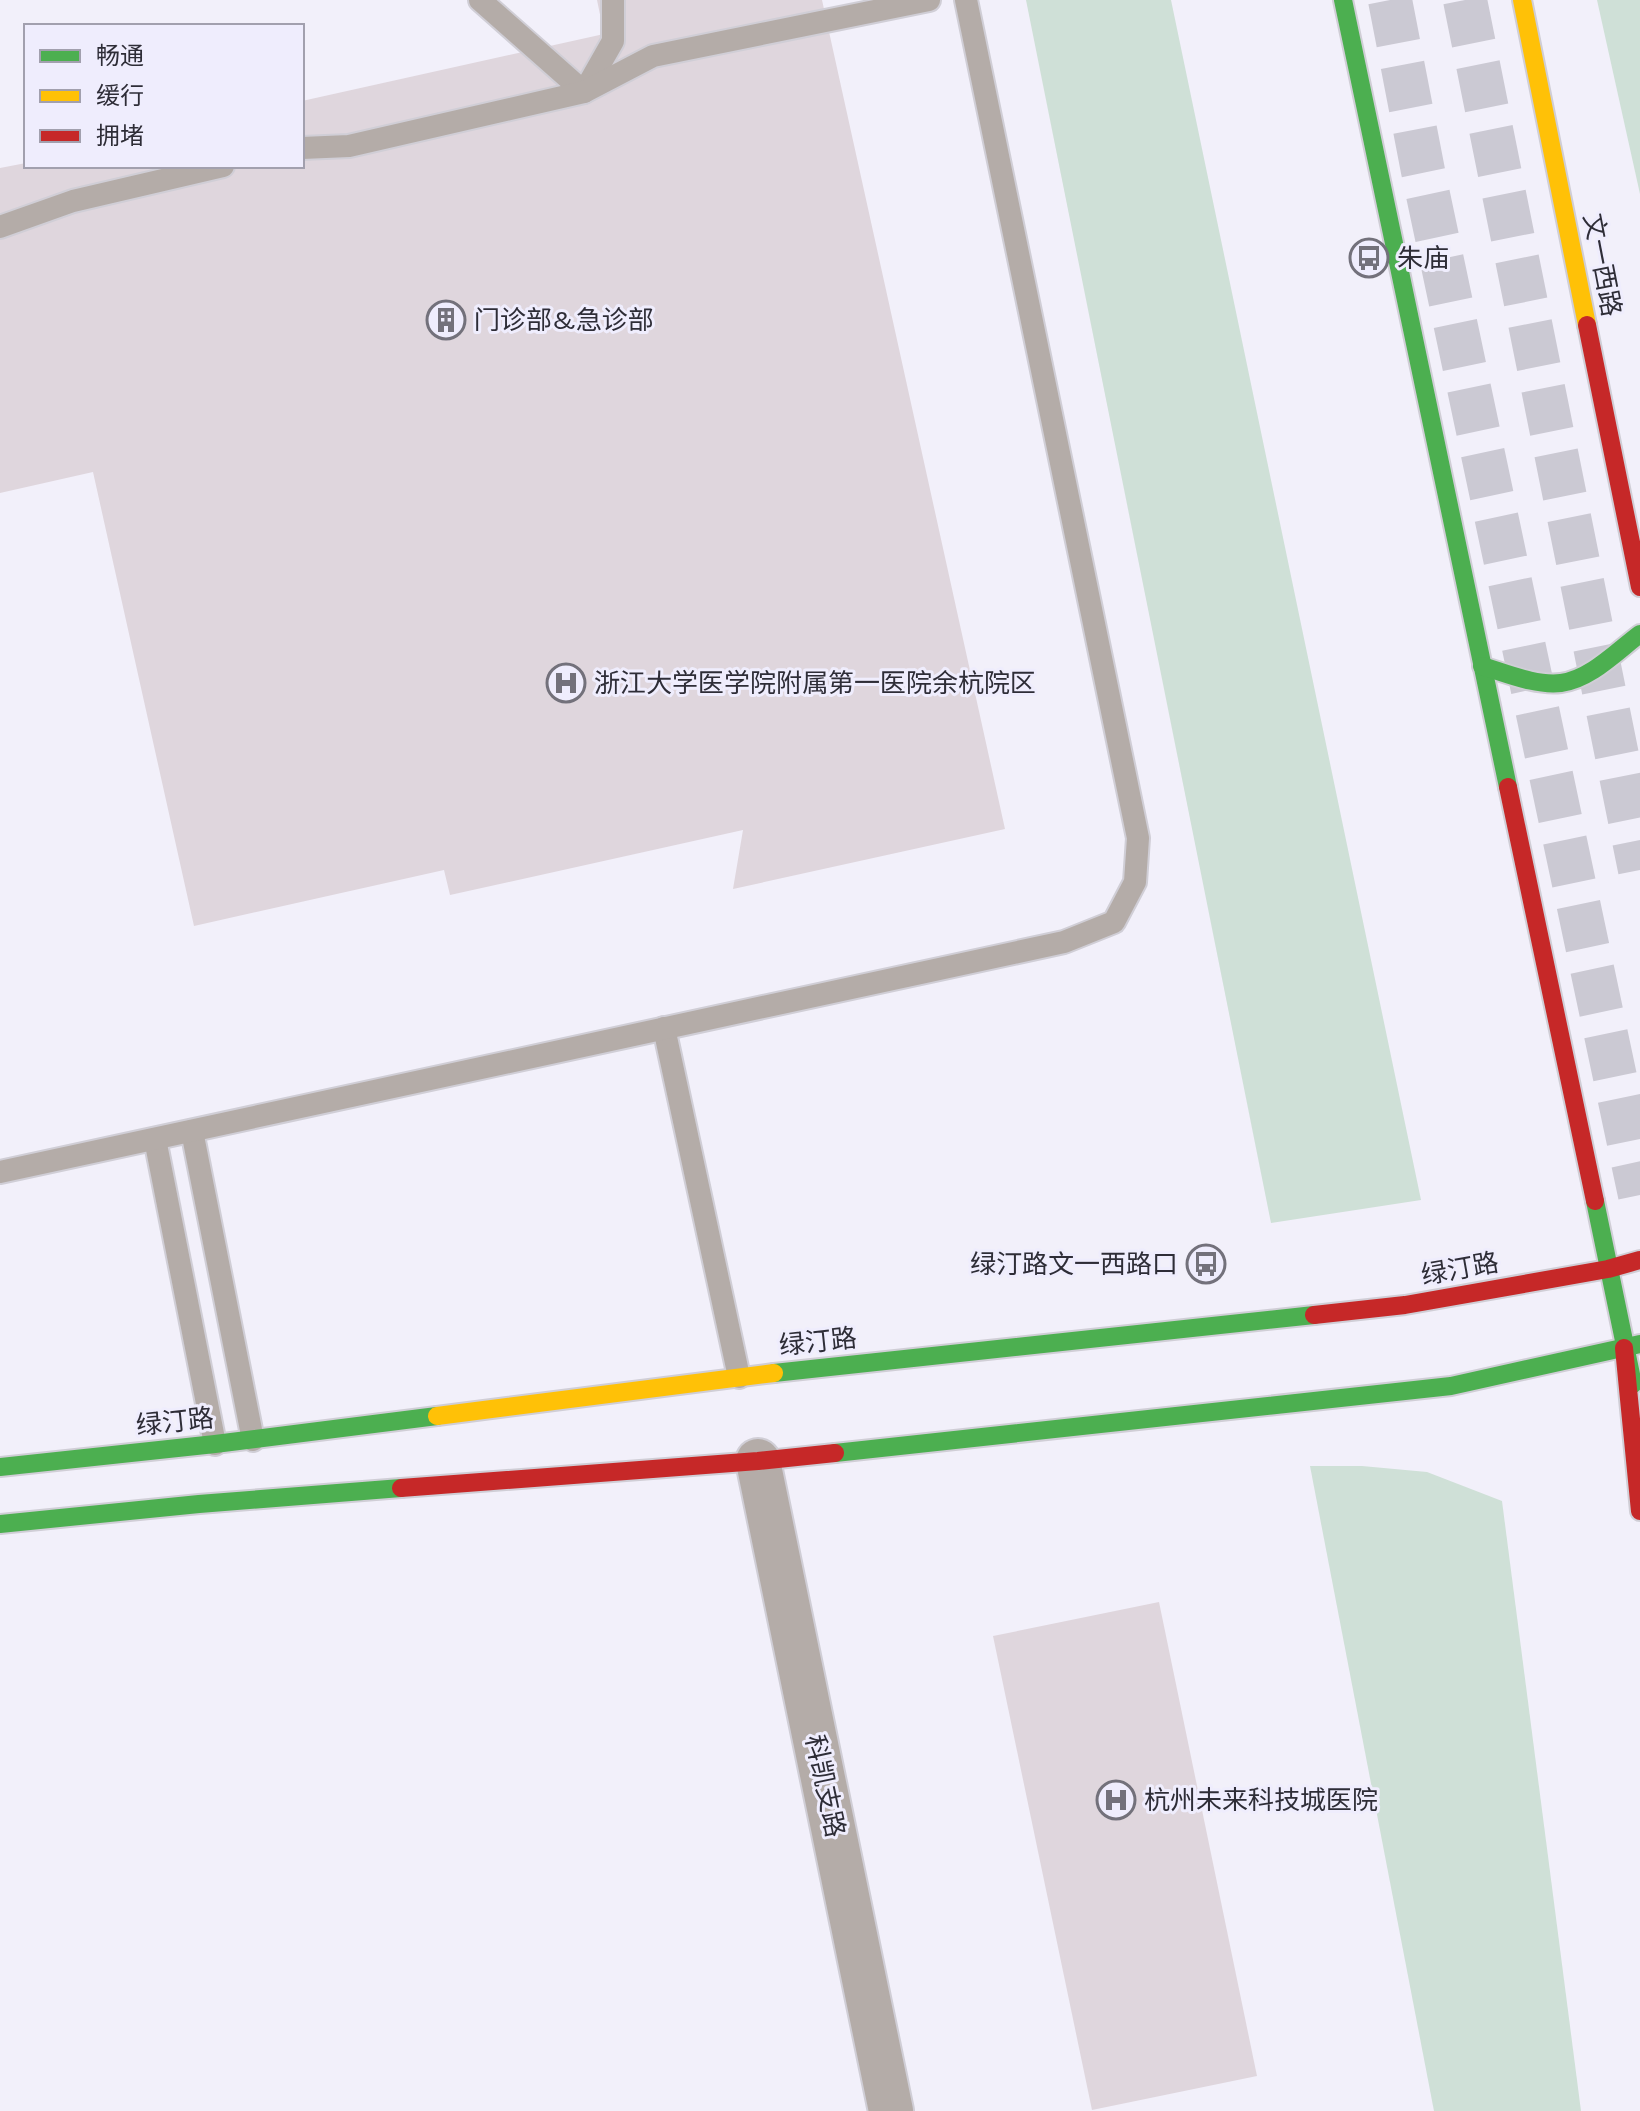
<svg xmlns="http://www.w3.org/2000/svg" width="1640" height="2111" viewBox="0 0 1640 2111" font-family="Karla,'Noto Sans SC',sans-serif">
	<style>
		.green { fill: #cfe0d7 }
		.building { fill: #dfd6dd }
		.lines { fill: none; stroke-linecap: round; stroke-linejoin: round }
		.highway-tunnel { stroke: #cbc9d3; stroke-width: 44; stroke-dasharray: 44 22; stroke-linecap: butt }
		.lane-casing { stroke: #d0ced6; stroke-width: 26 }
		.street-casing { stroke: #d0ced6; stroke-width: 48 }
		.fast-casing { stroke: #d0ced6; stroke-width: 22 }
		.slow-casing { stroke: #d0ced6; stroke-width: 22 }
		.jam-casing { stroke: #d0ced6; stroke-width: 22 }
		.lane { stroke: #b4aca8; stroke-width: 22 }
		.street { stroke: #b4aca8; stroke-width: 44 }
		.fast { stroke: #4caf50; stroke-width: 18 }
		.slow { stroke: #ffc107; stroke-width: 18 }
		.jam { stroke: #c62828; stroke-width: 18 }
		.labels { text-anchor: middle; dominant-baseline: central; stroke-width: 6; stroke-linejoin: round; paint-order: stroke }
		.poi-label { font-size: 26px; fill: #2e2d37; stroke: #efedfd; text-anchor: start }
		.street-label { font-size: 26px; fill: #2e2d37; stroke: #efedfd }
	</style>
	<rect width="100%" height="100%" fill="#f2f0fa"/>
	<g class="green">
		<polygon points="1026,0 1171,0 1421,1200 1271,1223"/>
		<polygon points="1597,0 1640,0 1640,194"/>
		<polygon points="1310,1466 1362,1466 1427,1472 1502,1501 1581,2111 1434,2111"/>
	</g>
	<g class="building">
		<polygon points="597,0 822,0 1005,829 733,889 743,830 450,895 444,870 194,926 93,472 0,493 0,168 26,163 26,166 302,166 302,101 604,34"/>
		<polygon points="1159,1602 1257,2076 1092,2110 993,1636"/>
	</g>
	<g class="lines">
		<g class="highway-tunnel">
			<polyline points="1390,0 1423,171 1640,1195"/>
			<polyline points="1465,0 1640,870"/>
		</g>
		<g class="lane-casing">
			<g id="lane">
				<polyline points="480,0 584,92 613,41 613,0"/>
				<polyline points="302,148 349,146 584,92 653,56 929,0"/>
				<polyline points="0,227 73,201 223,166"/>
				<polyline points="664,1028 739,1377"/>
				<polyline points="192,1131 253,1440"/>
				<polyline points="155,1139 215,1444"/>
				<polyline points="0,1172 1064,942 1114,922 1135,882 1138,838 966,0"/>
			</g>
		</g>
		<g class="street-casing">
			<polyline id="street" points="758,1461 891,2111"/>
		</g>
		<g class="fast-casing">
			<g id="fast">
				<polyline points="1343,0 1508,787"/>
				<path d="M 1482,666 C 1506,673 1535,686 1561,683 C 1591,679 1617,651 1640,634"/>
				<polyline points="1595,1201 1633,1384"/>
				<polyline points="774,1373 1314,1315"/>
				<polyline points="835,1453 1451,1386 1640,1344"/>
				<polyline points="0,1467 215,1444 437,1416"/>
				<polyline points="0,1524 199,1504 401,1488"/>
			</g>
		</g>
		<g class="slow-casing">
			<g id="slow">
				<polyline points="1522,0 1587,325"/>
				<polyline points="437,1416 774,1373"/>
			</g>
		</g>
		<g class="jam-casing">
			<g id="jam">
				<polyline points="1587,325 1640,587"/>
				<polyline points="1508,787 1595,1201"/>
				<polyline points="1314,1315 1405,1305 1608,1269 1640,1260"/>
				<polyline points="1624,1348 1640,1511"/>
				<polyline points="401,1488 758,1461 835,1453"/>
			</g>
		</g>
		<use href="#lane" class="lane"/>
		<use href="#street" class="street"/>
		<use href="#fast" class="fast"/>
		<use href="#slow" class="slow"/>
		<use href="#jam" class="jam"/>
	</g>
	<defs>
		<g id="bus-ring" transform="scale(2)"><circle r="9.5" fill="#efedfd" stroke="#73717b" stroke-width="1.5"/><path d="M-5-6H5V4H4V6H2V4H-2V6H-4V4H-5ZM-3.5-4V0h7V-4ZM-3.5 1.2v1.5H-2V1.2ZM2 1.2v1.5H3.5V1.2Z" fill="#73717b"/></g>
		<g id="building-ring" transform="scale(2)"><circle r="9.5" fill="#efedfd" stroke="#73717b" stroke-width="1.5"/><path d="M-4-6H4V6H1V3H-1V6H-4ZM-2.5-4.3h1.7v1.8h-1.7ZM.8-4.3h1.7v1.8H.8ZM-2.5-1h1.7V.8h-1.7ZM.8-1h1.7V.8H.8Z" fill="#73717b"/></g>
		<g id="hospital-ring" transform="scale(2)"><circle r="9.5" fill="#efedfd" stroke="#73717b" stroke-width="1.5"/><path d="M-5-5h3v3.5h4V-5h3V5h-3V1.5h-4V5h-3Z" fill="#73717b"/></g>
	</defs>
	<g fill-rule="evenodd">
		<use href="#bus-ring" x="1369" y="258"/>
		<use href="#building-ring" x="446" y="320"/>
		<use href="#hospital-ring" x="566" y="683"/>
		<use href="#bus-ring" x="1206" y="1264"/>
		<use href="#hospital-ring" x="1116" y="1800"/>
	</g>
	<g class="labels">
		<g class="poi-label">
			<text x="1397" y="258">朱庙</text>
			<text x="474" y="320">门诊部&amp;急诊部</text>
			<text x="594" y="683">浙江大学医学院附属第一医院余杭院区</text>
			<text x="1178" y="1264" text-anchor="end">绿汀路文一西路口</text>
			<text x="1144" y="1800">杭州未来科技城医院</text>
		</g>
		<g class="street-label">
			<text transform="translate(1602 265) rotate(79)">文一西路</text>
			<text transform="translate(1460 1269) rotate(-10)">绿汀路</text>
			<text transform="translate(818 1342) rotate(-6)">绿汀路</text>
			<text transform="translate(175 1422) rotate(-6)">绿汀路</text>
			<text transform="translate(825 1786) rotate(78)">科凯支路</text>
		</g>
	</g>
	<rect x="24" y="24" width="280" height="144" fill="#efedfd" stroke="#a2a0ae" stroke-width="2"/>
	<rect x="40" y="50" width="40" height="12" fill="#4caf50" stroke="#a2a0ae" stroke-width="2"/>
	<text x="96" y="64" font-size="24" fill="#2e2d37">畅通</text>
	<rect x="40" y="90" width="40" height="12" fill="#ffc107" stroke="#a2a0ae" stroke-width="2"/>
	<text x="96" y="104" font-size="24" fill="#2e2d37">缓行</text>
	<rect x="40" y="130" width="40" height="12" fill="#c62828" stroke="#a2a0ae" stroke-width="2"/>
	<text x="96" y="144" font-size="24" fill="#2e2d37">拥堵</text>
</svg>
